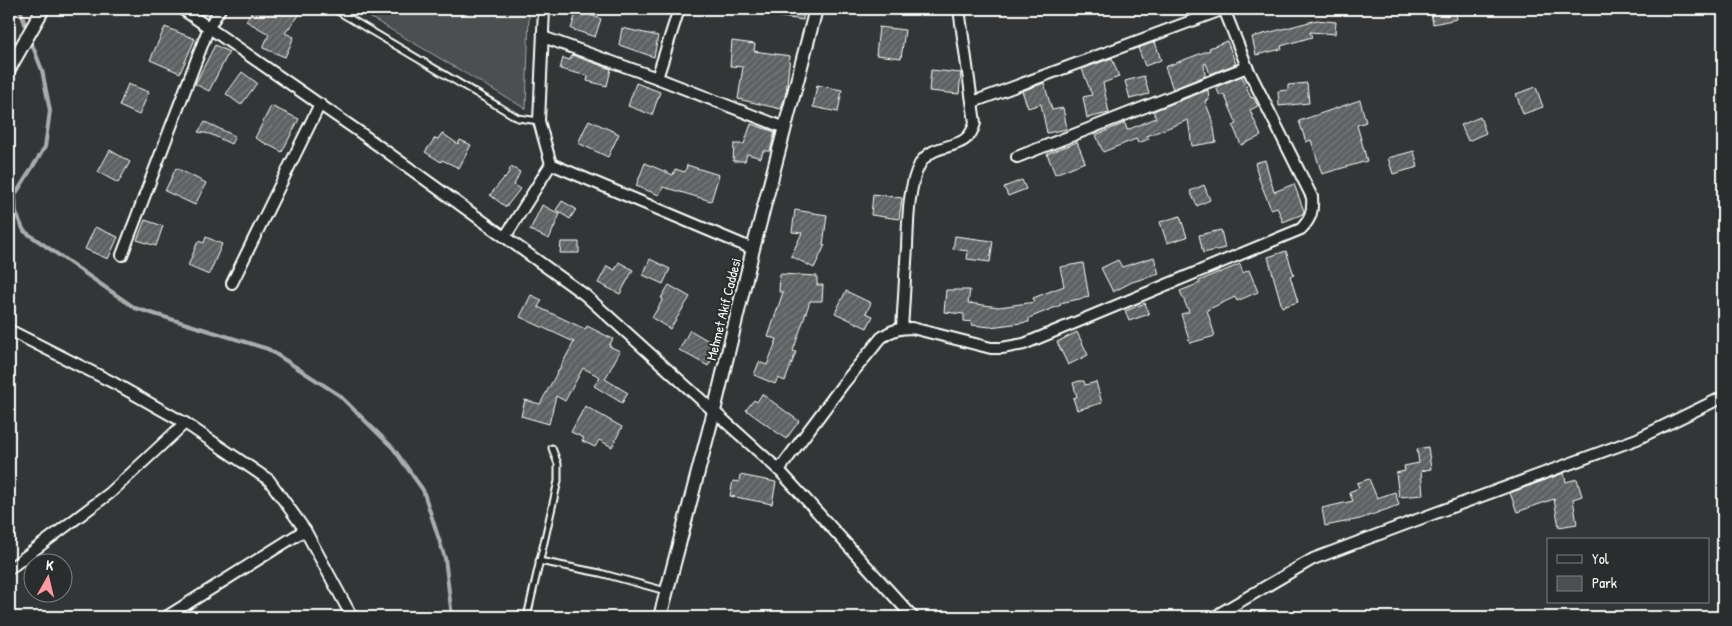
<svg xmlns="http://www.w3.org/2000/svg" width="1732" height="626" viewBox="0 0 1732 626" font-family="'Patrick Hand',sans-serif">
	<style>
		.green { fill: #4c4f50; stroke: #a6a7a8 }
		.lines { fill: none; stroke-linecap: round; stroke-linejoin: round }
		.stream { stroke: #abacad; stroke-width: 4 }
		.building { fill: url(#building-hatch); stroke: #fff }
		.service-casing { stroke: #fff; stroke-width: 9 }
		.minor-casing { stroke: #fff; stroke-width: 14 }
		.tertiary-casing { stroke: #fff; stroke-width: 16 }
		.service { stroke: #2a2d2e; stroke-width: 5 }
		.minor { stroke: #2a2d2e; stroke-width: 10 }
		.tertiary { stroke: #2a2d2e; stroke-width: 12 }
		.labels { text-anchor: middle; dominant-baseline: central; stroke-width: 4; stroke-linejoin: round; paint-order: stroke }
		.street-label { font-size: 14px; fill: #fff; stroke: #2a2d2e }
	</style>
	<defs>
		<pattern id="building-hatch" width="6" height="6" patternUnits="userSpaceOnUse" patternTransform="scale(1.25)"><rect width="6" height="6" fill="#5f6162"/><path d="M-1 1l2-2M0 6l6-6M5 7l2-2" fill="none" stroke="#77797a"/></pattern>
	</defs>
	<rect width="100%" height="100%" fill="#333536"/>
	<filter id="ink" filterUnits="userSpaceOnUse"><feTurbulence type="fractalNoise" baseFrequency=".02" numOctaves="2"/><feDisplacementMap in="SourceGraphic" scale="10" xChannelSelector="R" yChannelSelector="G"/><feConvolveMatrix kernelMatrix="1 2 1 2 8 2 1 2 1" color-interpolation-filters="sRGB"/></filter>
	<g filter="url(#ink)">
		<polygon class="green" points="356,9 519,9 529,14 526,109"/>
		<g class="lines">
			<g class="stream">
				<polyline points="20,9 27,30"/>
				<polyline points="30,39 42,70 50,111 45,147 15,195 16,213 24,231 135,308 268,349 339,395 393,448 423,490 445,558 452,617"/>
			</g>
		</g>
		<g class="building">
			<polygon points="253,9 295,9 301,13 285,33 294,37 285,57 263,48 269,34 246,21"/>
			<polygon points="767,9 804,9 803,20 767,15"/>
			<polygon points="1430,9 1455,9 1457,19 1433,24"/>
			<polygon points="577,10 601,19 595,37 571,29"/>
			<polygon points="1317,20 1336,22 1335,34 1310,32 1312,37 1281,46 1282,49 1256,55 1252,37"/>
			<polygon points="165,27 195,39 180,73 150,60"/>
			<polygon points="879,27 905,30 901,58 876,55"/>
			<polygon points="622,28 658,36 654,57 619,45"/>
			<polygon points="732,41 755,44 754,51 790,56 786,93 781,109 738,99 743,67 730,66"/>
			<polygon points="1227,41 1236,64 1210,74 1206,63 1204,64 1205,76 1173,89 1165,67 1210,50 1209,48"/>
			<polygon points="1155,42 1161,60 1145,66 1138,48"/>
			<polygon points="215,45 229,52 209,91 195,84"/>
			<polygon points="572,55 611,69 607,86 587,81 588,76 560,69 563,58 570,60"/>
			<polygon points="1112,58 1119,77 1103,83 1109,113 1087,118 1083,97 1092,95 1082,69"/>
			<polygon points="931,70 961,73 959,94 929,91"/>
			<polygon points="242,72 257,83 241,105 226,94"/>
			<polygon points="1144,76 1149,94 1130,99 1125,81"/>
			<polygon points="1242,76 1251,98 1253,97 1258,106 1250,110 1261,136 1241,145 1233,126 1237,124 1224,94 1220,96 1216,87"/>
			<polygon points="636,83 660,92 652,115 628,106"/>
			<polygon points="1044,83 1052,110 1063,108 1067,129 1047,133 1041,104 1028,108 1022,91"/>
			<polygon points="1307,83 1309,103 1279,106 1278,91 1288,90 1288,85"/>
			<polygon points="128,84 149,92 139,115 119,106"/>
			<polygon points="817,85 842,90 838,112 813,107"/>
			<polygon points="1536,87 1543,107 1523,114 1516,94"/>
			<polygon points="1208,90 1209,100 1205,101 1213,122 1216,142 1192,146 1188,120 1147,136 1149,139 1138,143 1136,139 1103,152 1096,135 1125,123 1127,130 1156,118 1153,111"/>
			<polygon points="1360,100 1366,122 1357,125 1367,161 1322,174 1311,140 1306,142 1299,121"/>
			<polygon points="271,106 299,119 282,152 255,138"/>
			<polygon points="1480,117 1486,133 1468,141 1461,125"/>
			<polygon points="589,120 619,134 608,157 578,143"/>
			<polygon points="205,122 235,136 231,144 210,134 198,132"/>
			<polygon points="751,124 775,132 770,151 763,151 761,158 747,154 745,161 733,161 734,144 744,144"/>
			<polygon points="442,133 458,144 460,140 471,145 459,168 442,160 441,162 425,152 435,138 438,139"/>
			<polygon points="1077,142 1085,162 1055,174 1047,154"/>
			<polygon points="110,150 130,162 118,183 98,172"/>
			<polygon points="1414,151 1418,167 1393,174 1388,158"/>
			<polygon points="1265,160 1274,192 1294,184 1304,211 1303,214 1283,222 1277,207 1271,209 1259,179 1255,163"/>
			<polygon points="645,163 673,175 675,169 685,172 687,165 719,175 711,201 663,187 659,195 636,186"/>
			<polygon points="511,167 520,172 514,185 520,189 506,207 490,195 504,178 505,179"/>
			<polygon points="176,168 206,183 195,205 165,191"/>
			<polygon points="1022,180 1026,189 1008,196 1004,187"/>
			<polygon points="1204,185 1210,200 1197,206 1190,191"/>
			<polygon points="873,194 902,198 899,219 871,215"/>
			<polygon points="562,201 576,209 570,219 556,210"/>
			<polygon points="542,205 560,214 549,239 530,230"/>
			<polygon points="795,210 827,215 823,245 825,245 814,268 791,256 802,233 792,232"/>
			<polygon points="1180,216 1187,237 1167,243 1160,222"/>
			<polygon points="145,220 163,226 156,246 137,240"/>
			<polygon points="95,227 118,237 108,259 85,249"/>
			<polygon points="1221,230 1225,248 1203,253 1199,235"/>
			<polygon points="955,236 993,241 990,262 967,259 968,251 953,249"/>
			<polygon points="206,237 222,244 209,275 188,266 198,241 204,243"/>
			<polygon points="561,242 579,242 579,253 560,253"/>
			<polygon points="1286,251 1294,275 1290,276 1298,302 1282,307 1268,257"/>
			<polygon points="1154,257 1159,274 1132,282 1113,292 1101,268 1118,260 1122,267"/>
			<polygon points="650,259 670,269 663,284 643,275"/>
			<polygon points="619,262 633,270 620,294 598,283 607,266 615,270"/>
			<polygon points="1083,263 1089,297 1060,303 1061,305 1029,318 1029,322 990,327 972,325 972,322 964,321 964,314 944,312 946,290 970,290 968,303 999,307 1035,302 1033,298 1064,286 1060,267"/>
			<polygon points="1240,264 1243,273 1249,270 1258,292 1237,301 1235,297 1207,310 1215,336 1190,343 1181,314 1189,312 1180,291 1200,283 1199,281 1219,272 1219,273"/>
			<polygon points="780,274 817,276 817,285 823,285 822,301 810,301 793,351 796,352 785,381 778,378 775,384 754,375 759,362 767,365 777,339 768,337 783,292 779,292"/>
			<polygon points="669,285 690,297 670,329 652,318 663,299 661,298"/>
			<polygon points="846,291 871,303 866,313 873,316 867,328 835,313"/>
			<polygon points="531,295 542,300 538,307 585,329 587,326 613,339 609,346 620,351 605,379 628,393 622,403 594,386 600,377 583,368 565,401 556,396 549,424 521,416 525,400 540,404 574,342 520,317"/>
			<polygon points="1145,303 1149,314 1129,321 1125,311"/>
			<polygon points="690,330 719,347 708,366 679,350"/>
			<polygon points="1077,332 1088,355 1068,365 1057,342"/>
			<polygon points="1079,381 1084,381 1085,385 1096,382 1102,403 1077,410 1073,398 1077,397 1073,383"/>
			<polygon points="762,394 799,421 786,439 746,410 754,400 757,402"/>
			<polygon points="585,406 622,427 612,447 599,440 595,447 582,441 584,438 571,432"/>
			<polygon points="1428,447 1431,469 1421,471 1423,495 1399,497 1396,473 1405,471 1404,466 1419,463 1417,449"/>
			<polygon points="1564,473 1566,482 1577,479 1582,496 1573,499 1577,524 1559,527 1554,499 1517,512 1510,493"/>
			<polygon points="740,475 776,482 772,504 730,496 733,481 739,482"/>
			<polygon points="1369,479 1377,498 1395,492 1399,505 1360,519 1325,526 1322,508 1353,501 1349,492 1359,488 1357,483"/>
		</g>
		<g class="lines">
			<g class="service-casing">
				<g id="service">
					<polyline points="334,9 518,118 539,121"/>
					<polyline points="539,561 600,573 666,591"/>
					<polyline points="527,617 558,481 558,464 552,448"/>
				</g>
			</g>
			<g class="minor-casing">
				<g id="minor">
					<polyline points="182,9 358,131 585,295 779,470 913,617"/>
					<polyline points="544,9 539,121 551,164"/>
					<polyline points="543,37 657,78 785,128"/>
					<polyline points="657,78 679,9"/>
					<polyline points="1017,157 1247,67"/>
					<polyline points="505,237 551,164 753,249"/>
					<polyline points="122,255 209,27 220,9"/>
					<polyline points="232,283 320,104"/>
					<path d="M 902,328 C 904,301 905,274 907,247 C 908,222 908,186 920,164 C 935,138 967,155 975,123 L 959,9"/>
					<polyline points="9,330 114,383 185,423 269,480 305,530 352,617"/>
					<path d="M 779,470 L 844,383 L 881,338 C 891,330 900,328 912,328 L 991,348 L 1002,348 L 1024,344 L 1301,229 C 1311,219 1313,211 1312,197 L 1247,67 L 1224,9 L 973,102"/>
					<polyline points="9,569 110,493 185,423"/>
					<polyline points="166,617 305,530"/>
					<polyline points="1216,617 1222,612 1313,559 1430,515 1637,439 1723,397"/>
				</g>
			</g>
			<g class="tertiary-casing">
				<g id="tertiary">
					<polyline points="9,69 43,9"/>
					<polyline points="660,617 714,411 753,249 816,9"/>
				</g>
			</g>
			<use href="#service" class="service"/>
			<use href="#minor" class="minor"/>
			<use href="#tertiary" class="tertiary"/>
		</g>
	</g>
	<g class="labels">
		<g class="street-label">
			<text transform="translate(723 309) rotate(-76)">Mehmet Akif Caddesi</text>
		</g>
	</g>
	<rect width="1732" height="626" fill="none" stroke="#2a2d2e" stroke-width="30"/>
	<rect x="15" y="15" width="1702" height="596" fill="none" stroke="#fff" stroke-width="2" filter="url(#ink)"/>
	<rect x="1547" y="538" width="162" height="65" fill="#2a2d2e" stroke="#7f8182"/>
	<rect x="1557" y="555" width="25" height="8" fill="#2a2d2e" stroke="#7f8182"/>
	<text x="1592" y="564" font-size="15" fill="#ffffff">Yol</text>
	<rect x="1557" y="576" width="25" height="15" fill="#4c4f50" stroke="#7f8182"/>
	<text x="1592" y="588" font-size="15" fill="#ffffff">Park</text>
	<g transform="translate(48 578) rotate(8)"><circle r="24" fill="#2a2d2e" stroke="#7f8182"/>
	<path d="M0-4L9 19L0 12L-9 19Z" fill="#ff9aa2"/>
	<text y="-8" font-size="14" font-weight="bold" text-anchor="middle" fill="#ffffff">K</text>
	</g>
</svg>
